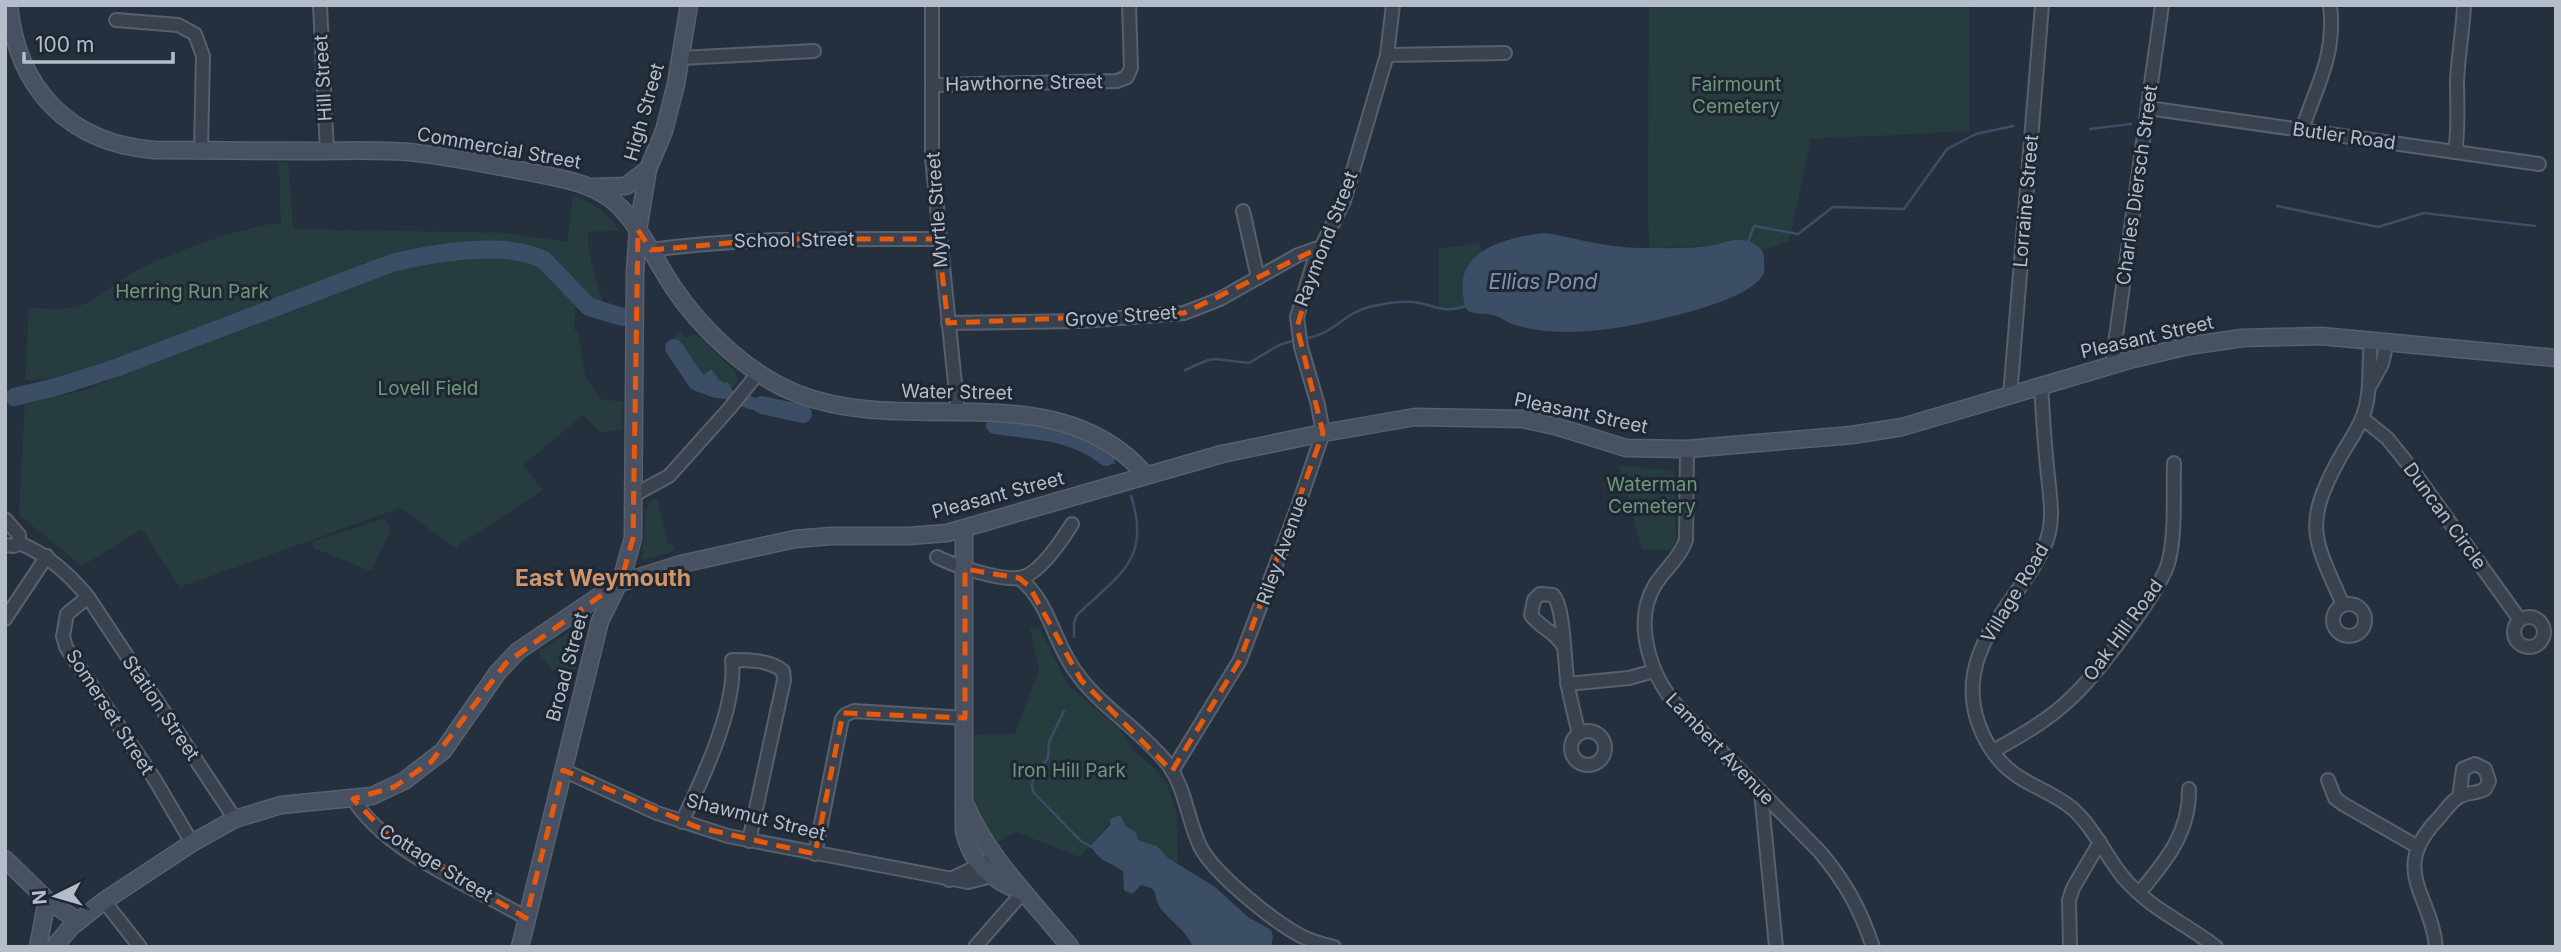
<svg xmlns="http://www.w3.org/2000/svg" width="2561" height="952" viewBox="0 0 2561 952" font-family="Inter,sans-serif">
	<style>
		.green { fill: #273c3f }
		.water { fill: #3c4d66 }
		.lines { fill: none; stroke-linecap: round; stroke-linejoin: round }
		.stream { stroke: #3c4d66; stroke-width: 2.5 }
		.river { stroke: #3c4d66; stroke-width: 18 }
		.street-casing { stroke: #57606c; stroke-width: 16 }
		.secondary-casing { stroke: #57606c; stroke-width: 19 }
		.street { stroke: #39424e; stroke-width: 12 }
		.secondary { stroke: #475161; stroke-width: 16 }
		.marked { fill: none; stroke: #e8590c; stroke-width: 5; stroke-dasharray: 14 9; stroke-linejoin: round }
		.labels { text-anchor: middle; dominant-baseline: central; stroke-width: 6; stroke-linejoin: round; paint-order: stroke }
		.street-label { font-size: 19px; fill: #b5bdc9; stroke: #1e2733 }
		.park-label { font-size: 19px; fill: #6d9977; stroke: #1e2733 }
		.water-label { font-size: 21px; font-style: italic; fill: #7e93af; stroke: #1e2733 }
		.quarter-label { font-size: 23px; font-weight: bold; fill: #d19568; stroke: #1e2733 }
	</style>
	<rect width="100%" height="100%" fill="#25303e"/>
	<g class="green">
		<polygon points="1649,5 1969,5 1969,131 1811,139 1789,242 1762,250 1757,245 1728,241 1709,246 1650,248 1648,222"/>
		<path d="M 288,162 L 293,229 L 505,233 L 567,242 L 573,196 C 594,204 607,212 619,231 L 588,231 C 587,254 597,289 607,310 L 592,305 L 553,265 L 557,260 L 506,248 L 417,249 L 82,374 L 63,379 L 25,380 L 29,308 C 45,308 67,312 82,305 C 100,298 115,282 132,273 C 170,253 239,227 281,223 L 279,163 Z"/>
		<polygon points="1480,243 1482,251 1475,257 1461,285 1466,309 1439,309 1439,249"/>
		<path d="M 467,254 C 505,254 531,249 558,280 C 564,286 572,293 575,302 C 577,310 574,321 574,330 L 578,331 L 585,375 L 600,399 L 622,402 L 622,430 L 600,432 L 583,415 L 523,465 L 543,490 L 460,544 L 457,549 L 400,508 L 180,587 L 142,529 L 82,566 L 19,515 L 25,404 L 85,390 L 432,257 Z"/>
		<polygon points="680,330 686,338 696,334 735,371 738,380 732,390 721,383 699,380 673,338"/>
		<polygon points="1619,465 1674,471 1676,542 1673,550 1642,549"/>
		<polygon points="657,498 667,543 676,548 672,552 642,560 646,509 650,502"/>
		<polygon points="382,519 388,522 390,532 372,569 368,570 314,548 313,545 314,541"/>
		<polygon points="579,625 585,628 573,676 552,670 538,652"/>
		<polygon points="1039,627 1067,684 1121,731 1131,748 1156,770 1167,784 1177,815 1178,864 1168,858 1157,846 1138,840 1136,832 1122,822 1110,822 1080,857 1016,832 997,842 976,813 973,792 972,735 1015,734 1039,669 1030,628"/>
	</g>
	<g class="water">
		<path d="M 1545,233 C 1577,238 1607,248 1640,248 C 1662,248 1687,249 1709,246 C 1723,244 1736,236 1750,242 C 1760,245 1765,252 1764,262 C 1764,265 1765,269 1764,272 C 1756,302 1636,326 1608,329 C 1577,333 1542,334 1512,324 C 1506,322 1501,317 1493,315 C 1484,313 1476,315 1468,311 C 1464,305 1464,301 1463,295 C 1456,248 1510,237 1545,233 Z"/>
		<polygon points="711,369 721,383 728,382 732,390 769,402 783,411 763,412 748,409 725,399 711,397 695,386 697,380"/>
		<path d="M 1120,815 L 1126,826 L 1136,832 L 1138,840 L 1157,846 L 1168,858 L 1215,887 L 1248,917 L 1271,930 L 1273,937 L 1271,947 L 1193,947 C 1186,929 1167,920 1158,904 C 1155,899 1157,893 1152,889 C 1150,887 1145,886 1141,885 L 1132,894 L 1124,890 L 1123,871 C 1110,862 1097,861 1091,845 L 1110,825 L 1110,819 Z"/>
	</g>
	<g class="lines">
		<g class="stream">
			<polyline points="2090,129 2131,124"/>
			<polyline points="2277,206 2378,227 2424,213 2535,226"/>
			<polyline points="1748,242 1754,226 1798,234 1833,207 1904,209 1947,149 1976,134 2013,126"/>
			<path d="M 1306,338 C 1333,335 1344,313 1369,307 C 1382,304 1399,301 1413,302 C 1437,305 1441,314 1466,306"/>
			<polyline points="1185,370 1208,360 1216,359 1249,363 1279,345 1296,340"/>
			<polyline points="1108,455 1106,457 1114,463"/>
			<path d="M 1074,637 L 1074,623 L 1077,615 C 1118,575 1152,560 1131,496"/>
			<polyline points="1064,711 1049,742 1048,758 1033,778 1032,787 1034,793 1081,841 1093,848"/>
		</g>
		<g class="river">
			<polyline points="674,348 697,382 717,389"/>
			<path d="M 14,397 L 56,387 L 116,368 L 392,263 C 433,253 505,240 544,260 L 589,307 L 623,317"/>
			<polyline points="762,405 803,414"/>
			<path d="M 995,425 C 1035,431 1074,431 1106,457"/>
		</g>
		<g class="street-casing">
			<g id="street">
				<polyline points="320,5 327,151"/>
				<polyline points="932,5 932,158 958,413"/>
				<polyline points="116,20 178,25 195,34 203,56 201,150"/>
				<polyline points="1387,55 1505,53"/>
				<polyline points="681,58 814,51"/>
				<polyline points="932,85 1117,81 1127,77 1131,68 1129,5"/>
				<polyline points="2148,108 2539,164"/>
				<path d="M 2302,130 C 2317,84 2336,56 2330,5"/>
				<path d="M 2455,152 C 2459,128 2457,105 2457,81 C 2458,56 2463,31 2464,5"/>
				<polyline points="1243,211 1258,278"/>
				<path d="M 651,250 C 747,237 842,239 938,239"/>
				<polyline points="948,323 1081,321 1184,313 1220,299 1298,255 1321,247"/>
				<polyline points="2112,365 2162,5"/>
				<polyline points="2371,384 2382,364 2387,342"/>
				<path d="M 2041,386 C 2043,413 2044,440 2047,466 C 2049,492 2056,520 2045,545 C 2026,589 1982,625 1974,674 C 1967,714 1988,759 2022,779 C 2039,789 2058,796 2073,809 C 2094,828 2105,855 2123,877 C 2151,910 2184,922 2216,947"/>
				<polyline points="2010,396 2042,5"/>
				<polyline points="2362,418 2387,438 2408,464 2520,620"/>
				<path d="M 1687,449 L 1686,540 C 1680,558 1665,569 1655,585 C 1632,623 1651,677 1678,707 L 1820,852 C 1846,883 1860,909 1873,947"/>
				<polyline points="634,495 669,476 729,409 759,372"/>
				<polyline points="5,519 19,535 19,543 14,546 5,545"/>
				<path d="M 19,543 C 48,555 68,573 88,597 L 67,614 L 63,636 L 66,647 L 155,780 L 192,843"/>
				<path d="M 937,557 C 955,566 998,580 1018,578 C 1038,577 1062,540 1072,524"/>
				<path d="M 1019,578 C 1048,600 1053,639 1073,668 C 1098,706 1139,728 1167,763 C 1186,788 1187,819 1200,846 C 1213,873 1272,920 1299,935 C 1310,941 1321,944 1334,947"/>
				<polyline points="88,597 235,819"/>
				<circle cx="2349" cy="620" r="16"/>
				<path d="M 2343,605 C 2316,542 2302,528 2337,463 C 2345,447 2357,432 2363,416 C 2372,391 2368,367 2371,341"/>
				<circle cx="2529" cy="632" r="15"/>
				<polyline points="5,619 47,556"/>
				<path d="M 1563,646 C 1555,631 1540,628 1531,615 L 1534,600 L 1540,594 L 1553,595 C 1565,607 1564,666 1568,686 C 1571,702 1575,718 1579,734"/>
				<polyline points="1567,684 1629,678 1654,671"/>
				<circle cx="1588" cy="748" r="17"/>
				<path d="M 1993,751 C 2020,736 2047,721 2069,700 C 2093,679 2163,589 2169,560 C 2176,530 2173,494 2174,463"/>
				<polyline points="563,770 657,813 728,836 968,882 984,878 994,867"/>
				<polyline points="1172,771 1240,660 1297,509 1323,433 1318,405 1301,347 1297,317 1313,264 1344,201 1387,55 1393,5"/>
				<polyline points="2328,780 2335,798 2343,804 2418,847"/>
				<polyline points="1761,792 1776,947"/>
				<path d="M 353,799 C 389,855 470,884 526,918"/>
				<path d="M 682,822 C 702,780 737,707 732,660 C 749,660 769,660 783,671 L 784,680 L 749,841"/>
				<polyline points="815,854 842,719 845,715 854,711 965,718"/>
				<polyline points="949,880 986,862"/>
				<path d="M 2139,893 C 2166,861 2190,832 2189,789"/>
				<polyline points="104,901 140,947"/>
				<polyline points="975,947 1023,892"/>
				<polyline points="2070,947 2069,900 2073,888 2100,842"/>
				<path d="M 2436,947 C 2431,894 2390,871 2436,821 C 2443,814 2451,801 2459,797 C 2466,792 2477,794 2485,789 L 2489,781 L 2485,769 L 2475,764 L 2463,769 L 2459,797"/>
			</g>
		</g>
		<g class="secondary-casing">
			<g id="secondary">
				<path d="M 9,5 C 17,89 69,143 154,150 C 204,150 254,151 304,151 C 339,151 374,149 409,152 C 448,156 486,164 524,171 C 558,178 596,182 621,208 C 642,231 656,261 673,287 C 702,330 749,375 798,394 C 911,438 1055,372 1145,474"/>
				<polyline points="594,187 626,186 648,169"/>
				<path d="M 964,529 L 964,830 C 971,864 993,881 1023,892"/>
				<path d="M 966,806 C 988,858 1035,903 1070,947"/>
				<polyline points="5,859 47,900 78,921"/>
				<polyline points="38,947 47,900"/>
				<polyline points="54,947 71,927 104,901 192,843 235,819 281,805 372,796 404,781 443,751 498,672 518,651 617,584 681,564 795,539 831,536 909,536 947,533 1222,454 1323,433 1415,417 1523,419 1555,426 1626,448 1687,449 1852,435 1902,427 2133,359 2188,346 2242,338 2321,336 2556,358"/>
				<polyline points="520,947 600,621 623,574 633,538 635,272 638,230 648,169 664,131 676,84 689,5"/>
			</g>
		</g>
		<use href="#street" class="street"/>
		<use href="#secondary" class="secondary"/>
	</g>
	<path class="marked" d="M 638,230 L 651,250 L 772,239 L 938,239 L 948,323 L 1184,313 L 1321,247 L 1297,327 L 1323,433 L 1240,660 L 1172,771 L 1081,680 L 1029,586 L 1019,578 L 965,569 L 965,718 L 843,713 L 815,854 L 697,827 L 563,770 L 526,918 L 394,841 L 353,799 L 394,787 L 431,762 L 506,663 L 617,584 L 623,574 L 633,538 Z"/>
	<g class="labels">
		<g class="street-label">
			<text transform="translate(323 78) rotate(-93)">Hill Street</text>
			<text transform="translate(1024 83) rotate(-1)">Hawthorne Street</text>
			<text transform="translate(644 112) rotate(-74)">High Street</text>
			<text transform="translate(2344 136) rotate(8)">Butler Road</text>
			<text transform="translate(499 148) rotate(10)">Commercial Street</text>
			<text transform="translate(2137 185) rotate(-82)">Charles Diersch Street</text>
			<text transform="translate(2026 201) rotate(-85)">Lorraine Street</text>
			<text transform="translate(937 210) rotate(-94)">Myrtle Street</text>
			<text transform="translate(1326 239) rotate(-69)">Raymond Street</text>
			<text transform="translate(794 240) rotate(-1)">School Street</text>
			<text transform="translate(1121 316) rotate(-4)">Grove Street</text>
			<text transform="translate(2147 337) rotate(-13)">Pleasant Street</text>
			<text transform="translate(957 392) rotate(1)">Water Street</text>
			<text transform="translate(1581 413) rotate(12)">Pleasant Street</text>
			<text transform="translate(998 495) rotate(-15)">Pleasant Street</text>
			<text transform="translate(2445 516) rotate(54)">Duncan Circle</text>
			<text transform="translate(1282 550) rotate(-70)">Riley Avenue</text>
			<text transform="translate(2015 593) rotate(-59)">Village Road</text>
			<text transform="translate(2123 630) rotate(-54)">Oak Hill Road</text>
			<text transform="translate(567 667) rotate(-75)">Broad Street</text>
			<text transform="translate(161 708) rotate(56)">Station Street</text>
			<text transform="translate(110 712) rotate(57)">Somerset Street</text>
			<text transform="translate(1720 749) rotate(46)">Lambert Avenue</text>
			<text transform="translate(756 817) rotate(14)">Shawmut Street</text>
			<text transform="translate(436 863) rotate(32)">Cottage Street</text>
		</g>
		<g class="park-label">
			<text x="1736" y="84">Fairmount<tspan x="1736" dy="22">Cemetery</tspan></text>
			<text x="192" y="291">Herring Run Park</text>
			<text x="428" y="388">Lovell Field</text>
			<text x="1652" y="484">Waterman<tspan x="1652" dy="22">Cemetery</tspan></text>
			<text x="1069" y="770">Iron Hill Park</text>
		</g>
		<g class="water-label">
			<text x="1543" y="281">Ellias Pond</text>
		</g>
		<g class="quarter-label">
			<text x="603" y="578">East Weymouth</text>
		</g>
	</g>
	<rect width="2561" height="952" fill="none" stroke="#b5bdc9" stroke-width="14"/>
	<g transform="translate(56 896) rotate(265)" stroke="#1e2733" stroke-width="5" paint-order="stroke">
	<path d="M0-5L12 26L0 18L-12 26Z" fill="#b5bdc9"/>
	<text y="-10" font-size="19" font-weight="bold" text-anchor="middle" fill="#b5bdc9">N</text>
	</g>
	<path d="M24 52v10h149v-10" fill="none" stroke="#b5bdc9" stroke-width="3.5"/>
	<text x="35" y="52" font-size="21" fill="#b5bdc9" stroke="#1e2733" stroke-width="5" paint-order="stroke">100 m</text>
</svg>
